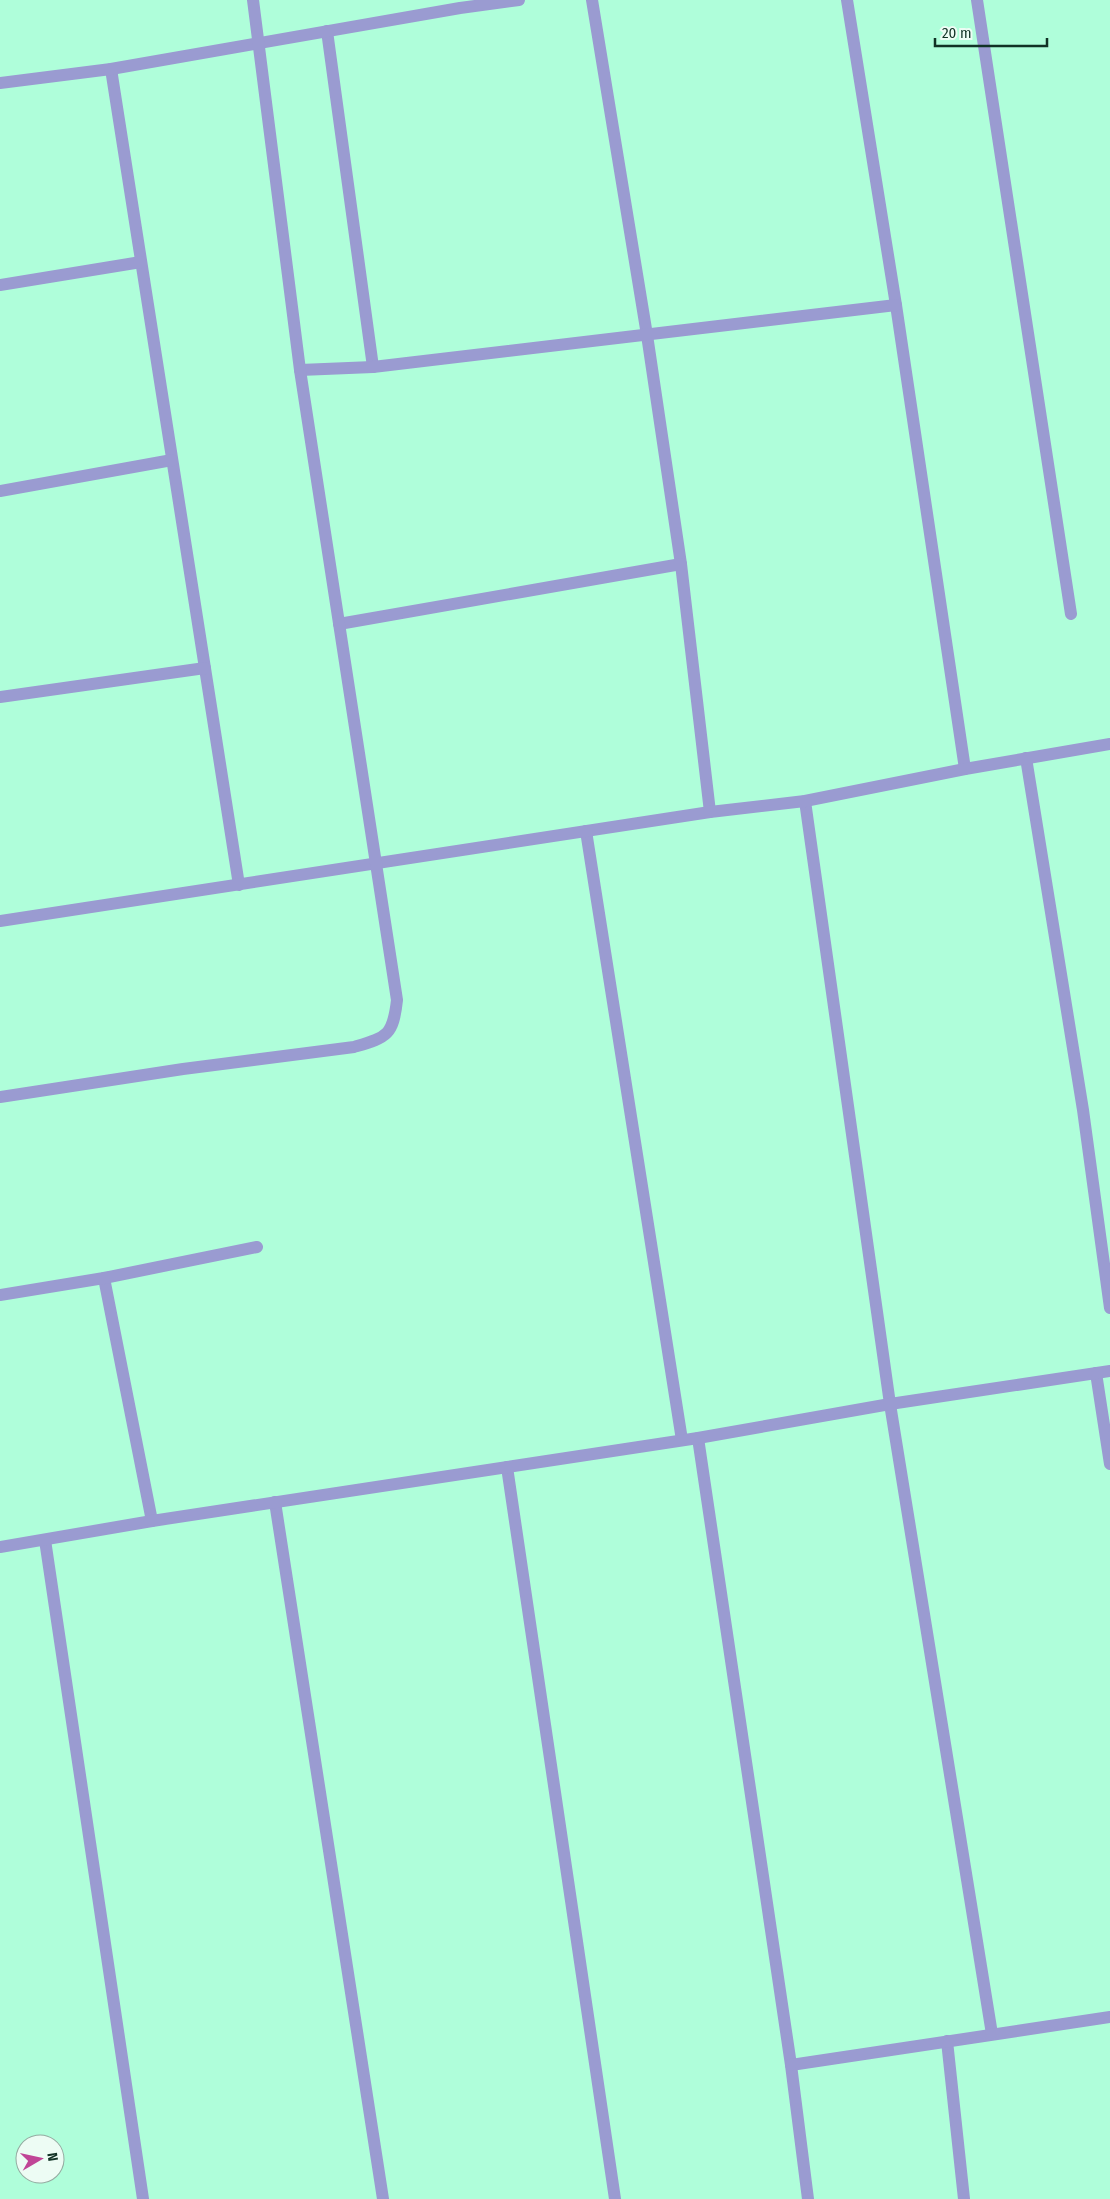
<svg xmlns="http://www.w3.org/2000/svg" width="1110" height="2199" viewBox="0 0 1110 2199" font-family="'Fira Sans Condensed',sans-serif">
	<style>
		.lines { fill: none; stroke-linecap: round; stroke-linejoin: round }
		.street { stroke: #9a9bd1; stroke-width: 12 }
	</style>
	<rect width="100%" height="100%" fill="#affeda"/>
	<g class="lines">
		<g class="street">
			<polyline points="592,0 647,335 681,564 710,812"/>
			<polyline points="847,0 896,305 965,769"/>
			<polyline points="977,0 1071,614"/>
			<polyline points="327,31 373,367"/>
			<polyline points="111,69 239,885"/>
			<polyline points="0,83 111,69 460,8 519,0"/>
			<polyline points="0,285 141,262"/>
			<polyline points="300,370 373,367 896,305"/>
			<polyline points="0,491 172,460"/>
			<polyline points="339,624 681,564"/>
			<polyline points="0,697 205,668"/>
			<polyline points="1026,758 1083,1110 1110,1308"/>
			<polyline points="805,801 890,1404 992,2034"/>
			<polyline points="586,831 682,1440"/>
			<polyline points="0,921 710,812 805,801 965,769 1110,744"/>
			<path d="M 0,1097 L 183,1069 L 354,1047 C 387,1037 393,1036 397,1000 L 300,370 L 253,0"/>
			<polyline points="104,1278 152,1521"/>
			<polyline points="0,1295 104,1278 257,1247"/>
			<polyline points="1096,1373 1110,1464"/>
			<polyline points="698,1438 791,2065 808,2199"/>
			<polyline points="507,1467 615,2199"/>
			<polyline points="275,1502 383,2199"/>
			<polyline points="45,1540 143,2199"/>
			<polyline points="0,1547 152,1521 698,1438 890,1404 1110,1371"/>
			<polyline points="947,2041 964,2199"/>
			<polyline points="791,2065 1110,2017"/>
		</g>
	</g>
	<g transform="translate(40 2159) rotate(81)"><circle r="24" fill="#edfcf4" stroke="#95aba1"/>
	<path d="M0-4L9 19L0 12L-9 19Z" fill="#c04596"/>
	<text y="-8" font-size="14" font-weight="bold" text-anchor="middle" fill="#113225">N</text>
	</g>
	<path d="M935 38v8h112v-8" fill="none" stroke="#113225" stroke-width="2.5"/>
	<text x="942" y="38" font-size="15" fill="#113225" stroke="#edfcf4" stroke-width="4" paint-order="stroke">20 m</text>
</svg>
